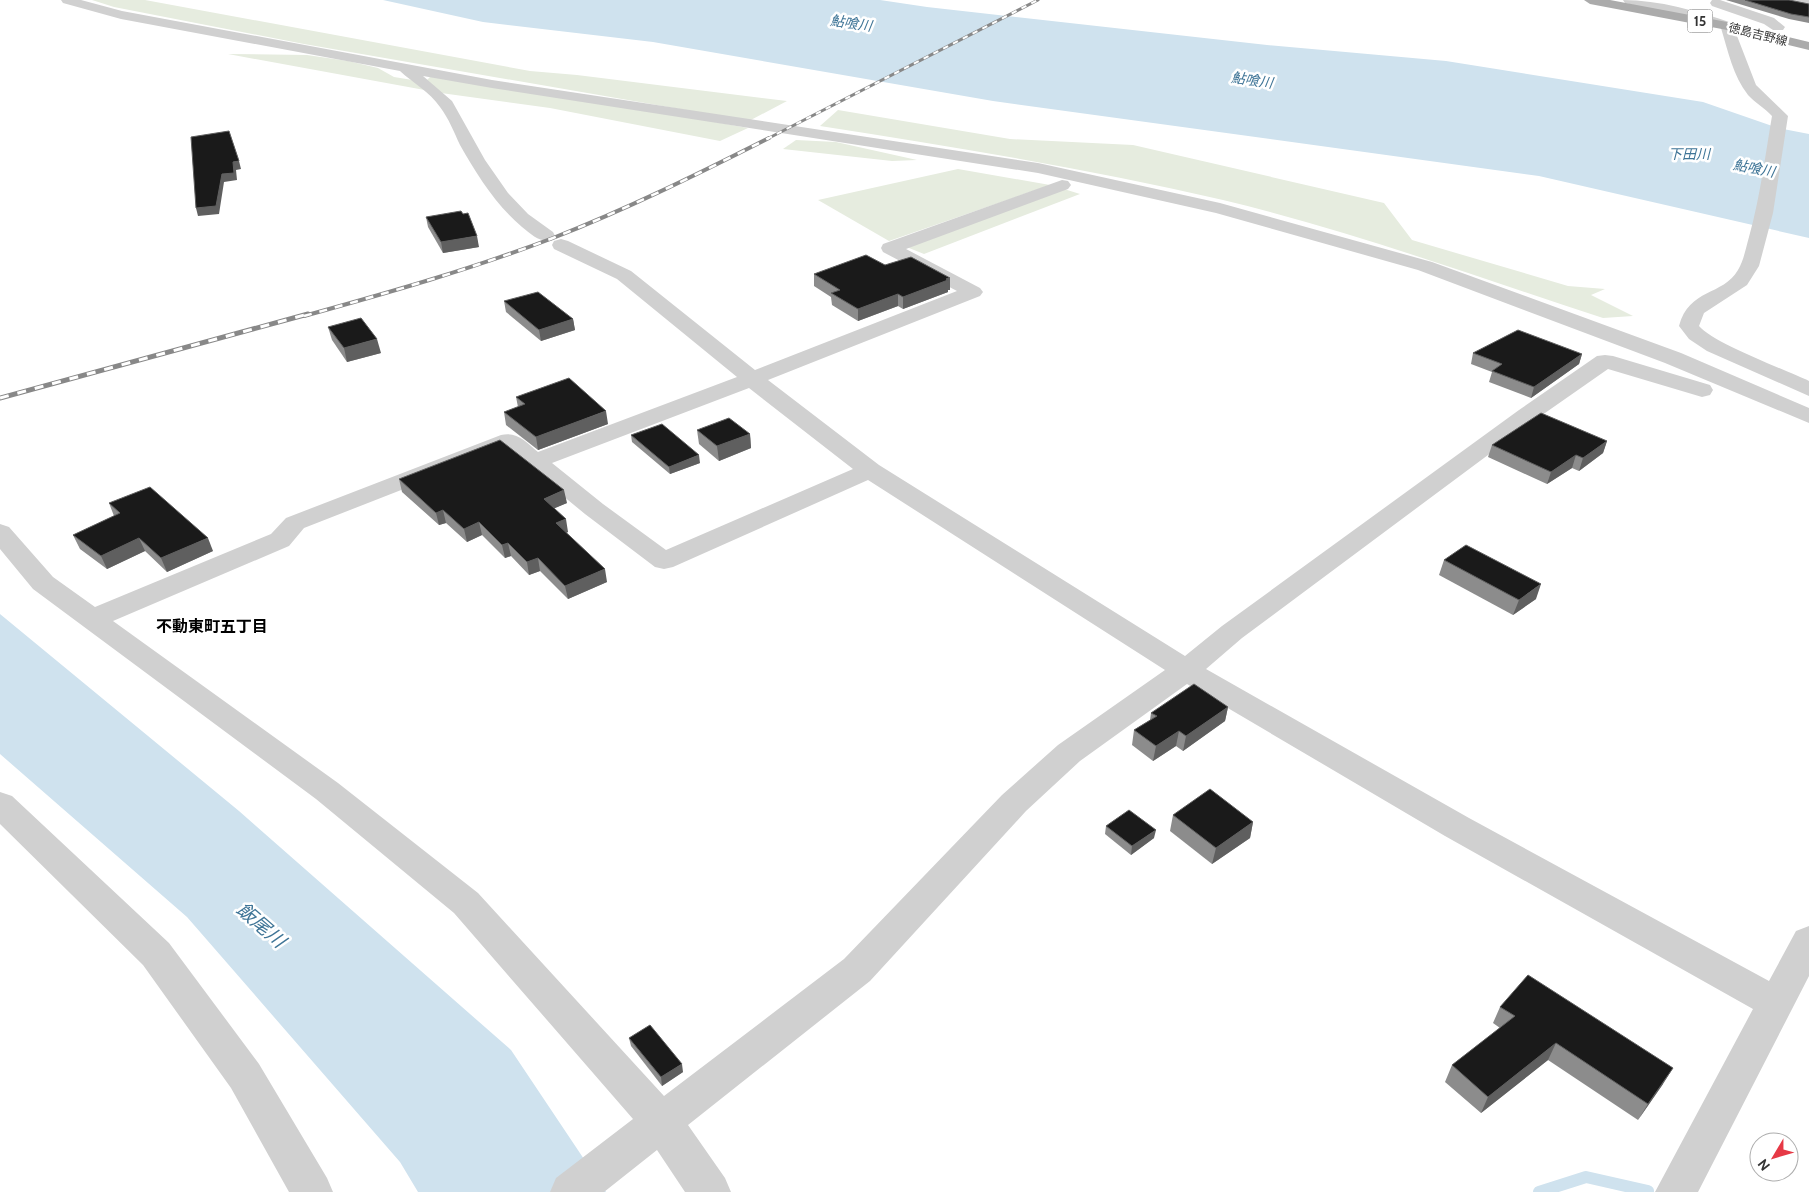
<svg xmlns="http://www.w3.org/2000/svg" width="1809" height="1192" viewBox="0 0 1809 1192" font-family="Cabin,'Noto Sans JP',sans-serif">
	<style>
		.green { fill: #e6ecdf }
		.water { fill: #cfe2ee }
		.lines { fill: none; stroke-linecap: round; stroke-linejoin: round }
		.stream { stroke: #cfe2ee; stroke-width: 12 }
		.minor { fill: #d0d0d0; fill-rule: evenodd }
		.primary { fill: #ababab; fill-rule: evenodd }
		.rail-far2-casing { stroke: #888; stroke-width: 3 }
		.rail-far1-casing { stroke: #888; stroke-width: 4 }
		.rail-casing { stroke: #888; stroke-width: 5 }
		.rail-far2 { stroke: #fff; stroke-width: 2; stroke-dasharray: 5.5; stroke-linecap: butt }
		.rail-far1 { stroke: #fff; stroke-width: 2.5; stroke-dasharray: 8; stroke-linecap: butt }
		.rail { stroke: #fff; stroke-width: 3; stroke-dasharray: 9; stroke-linecap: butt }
		.wall { fill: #8c8c8c }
		.shaded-wall { fill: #5f5f5f }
		.building { fill: #1a1a1a; stroke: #5f5f5f }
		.labels { text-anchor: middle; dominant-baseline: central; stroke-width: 5; stroke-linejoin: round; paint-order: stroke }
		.far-street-label { font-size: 12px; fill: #333; stroke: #fff }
		.shield { fill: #fff; stroke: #707070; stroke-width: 1 }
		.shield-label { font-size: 14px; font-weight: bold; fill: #333 }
		.far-water-label { font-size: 14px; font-style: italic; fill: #3f7597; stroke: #fff }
		.neighbourhood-label { font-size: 16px; font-weight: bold; fill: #000; stroke: #fff }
		.near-water-label { font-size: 19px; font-style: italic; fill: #3f7597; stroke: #fff }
	</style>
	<rect width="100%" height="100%" fill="#fff"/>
	<g class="green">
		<polygon points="92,0 145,0 530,71 577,75 787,101 749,121 304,44 114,7"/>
		<polygon points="228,54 307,55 348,61 378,68 394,77 425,82 431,76 593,100 748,128 720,141 550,108 441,93"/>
		<path d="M 838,110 L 1010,139 L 1133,145 L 1384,203 L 1412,240 L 1568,286 L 1605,289 L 1591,295 L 1633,316 L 1603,318 C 1477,277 1352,231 1223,200 C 1090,169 955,147 820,126 Z"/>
		<polygon points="796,140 836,142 917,160 892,161 783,149"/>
		<polygon points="958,169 1050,185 889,241 818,200"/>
		<polygon points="1064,189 1080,194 924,254 904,246"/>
	</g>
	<g class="water">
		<polygon points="383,0 880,0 927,7 1267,45 1446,61 1703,102 1778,128 1809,134 1809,238 1539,176 993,101 653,42 483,22"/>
		<polygon points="0,614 239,811 511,1050 606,1192 418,1192 400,1162 187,917 0,754"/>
	</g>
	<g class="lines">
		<polyline class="stream" points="1539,1192 1586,1177 1648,1191"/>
		<g class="minor">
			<path d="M 61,0 L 81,0 L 122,11 L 492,80 L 1038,163 L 1220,203 L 1432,262 L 1681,353 L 1809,408 L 1809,423 L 1665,363 L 1418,270 L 1216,213 L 1038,173 L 492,88 L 423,76 L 452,101 L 485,160 L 508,193 L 528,214 L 553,232 L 555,236 L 553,240 C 540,243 532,235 522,227 C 496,205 477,175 460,145 C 454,132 449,119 440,107 C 430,92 413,83 400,71 L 121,19 L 63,3 Z"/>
			<path d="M 1623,0 C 1659,0 1697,11 1732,23 L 1756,85 L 1788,116 L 1773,213 L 1759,266 L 1747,285 L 1704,313 L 1699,326 C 1713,343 1786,370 1809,381 L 1809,396 L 1707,351 L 1689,339 L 1679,326 C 1689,288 1723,296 1738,270 C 1744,260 1746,247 1749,237 C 1760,197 1765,157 1772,116 C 1765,108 1755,103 1748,95 C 1733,76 1728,51 1721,28 L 1704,22 L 1625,3 Z"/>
			<polygon points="1712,0 1720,0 1774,18 1785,27 1783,30 1773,30 1764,24 1712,6 1710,3"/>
			<polygon points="1784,0 1809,0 1809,8 1786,3"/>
			<path d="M 1062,180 L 1068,181 L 1071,185 L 1068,189 L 906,249 L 980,288 L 983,292 L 980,296 L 768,380 L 879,465 L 1185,656 L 1222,626 L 1519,410 L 1597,356 L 1605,355 L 1613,356 L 1710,385 L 1713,390 L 1710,395 L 1702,397 L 1608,369 L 1535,420 L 1242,638 L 1206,669 L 1469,818 L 1769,981 L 1796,931 L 1809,926 L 1809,976 L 1698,1192 L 1655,1192 L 1753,1009 L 1445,836 L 1187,684 L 1080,761 L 1026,811 L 870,981 L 688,1125 L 725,1178 L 731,1192 L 685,1192 L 657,1150 L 604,1192 L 550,1192 L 556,1178 L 633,1119 L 454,913 L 316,799 L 33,589 L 0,549 L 0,524 L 9,527 L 53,577 L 95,607 L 271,534 L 286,518 L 501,435 C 517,431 526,442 538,452 L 737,377 L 617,279 L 554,249 L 552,245 L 554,241 L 561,239 L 568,241 L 631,271 L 755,370 L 957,291 L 883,252 L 881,248 L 883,244 ZM 749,388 L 853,469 L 666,550 L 603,504 L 552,463 ZM 506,449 L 585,514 L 655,567 L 664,569 L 673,567 L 868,480 L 1165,670 L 1058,745 L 1002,795 L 844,959 L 664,1096 L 478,893 L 338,783 L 113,621 L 289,546 L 304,528 Z"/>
			<polygon points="0,792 12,796 169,943 259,1064 327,1178 333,1192 289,1192 231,1088 143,965 0,824"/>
		</g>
		<polygon class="primary" points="1584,0 1610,0 1727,22 1809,42 1809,50 1727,30 1590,4"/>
		<g class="rail-far2-casing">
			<polyline id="rail-far2" points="767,139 1038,0"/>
		</g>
		<g class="rail-far1-casing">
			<path id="rail-far1" d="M 304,316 C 387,293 472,269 553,238 C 627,209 698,174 769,138"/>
		</g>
		<g class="rail-casing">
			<polyline id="rail" points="0,398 308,314"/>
		</g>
		<use href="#rail-far2" class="rail-far2"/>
		<use href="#rail-far1" class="rail-far1"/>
		<use href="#rail" class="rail"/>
	</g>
	<g class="wall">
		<polygon points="1726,0 1789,0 1809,4 1809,23 1789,19"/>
		<polygon points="426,217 479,247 443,253 428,227"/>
		<polygon points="885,265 950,290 948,290 948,292 903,309 898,306 858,321 832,305 831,297 814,286 814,274"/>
		<polygon points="504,301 573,319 575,330 541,341 506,312"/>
		<polygon points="328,327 381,353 347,362 332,340"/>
		<polygon points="1473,353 1582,354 1579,364 1531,398 1489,382 1492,372 1471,364"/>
		<polygon points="516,397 608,424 538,450 506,425 504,412 518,407"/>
		<polygon points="697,430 750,434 751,448 719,461 699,444"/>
		<polygon points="631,435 700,463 670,474 632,442"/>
		<polygon points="1607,441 1603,453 1579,471 1572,468 1547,484 1488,457 1492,445"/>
		<polygon points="399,479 567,503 554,508 568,532 566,533 607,582 568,599 540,571 529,575 511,556 505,558 482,535 467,542 446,523 439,525 402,492"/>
		<polygon points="109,503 213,551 167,572 145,551 107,569 80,549 73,535 114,516"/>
		<polygon points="1444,560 1536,599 1513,615 1439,575"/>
		<polygon points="1228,707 1225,721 1183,751 1176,746 1153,761 1132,745 1134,730 1150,720 1151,713"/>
		<polygon points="1173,815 1253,822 1250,838 1212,864 1170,831"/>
		<polygon points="1106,826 1154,838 1131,855 1105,834"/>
		<polygon points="1500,1007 1663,1084 1638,1120 1548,1060 1481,1113 1445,1082 1452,1065 1500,1028 1493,1023"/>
		<polygon points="629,1038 683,1072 662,1086 631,1046"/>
	</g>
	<g class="shaded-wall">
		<polygon points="239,161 241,169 236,170 237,180 224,182 219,214 198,216 196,208 222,174 233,162"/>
		<polygon points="477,236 479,247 443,253 441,242"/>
		<polygon points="950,278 950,290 948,290 948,292 903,309 903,297"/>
		<polygon points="898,294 898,306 858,321 858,309"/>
		<polygon points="573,319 575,330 541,341 539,330"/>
		<polygon points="377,339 381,353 347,362 344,348"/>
		<polygon points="1582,354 1579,364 1531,398 1534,387"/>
		<polygon points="606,411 608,424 538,450 536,437"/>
		<polygon points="750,434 751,448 719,461 717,446"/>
		<polygon points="1607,441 1603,453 1579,471 1583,458"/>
		<polygon points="699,455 700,463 670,474 669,467"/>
		<polygon points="1576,455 1572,468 1547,484 1551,472"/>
		<polygon points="564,490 567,503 546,512 544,499"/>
		<polygon points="443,510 446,523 439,525 436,513"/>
		<polygon points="566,519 568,532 559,536 556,523"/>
		<polygon points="479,522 482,535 467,542 464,529"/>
		<polygon points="139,538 145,551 107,569 101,556"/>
		<polygon points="208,538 213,551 167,572 161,558"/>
		<polygon points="508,543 511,556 505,558 502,545"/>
		<polygon points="538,558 540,571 529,575 527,562"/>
		<polygon points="605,569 607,582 568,599 565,586"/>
		<polygon points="1541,584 1536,599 1513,615 1519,600"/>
		<polygon points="1228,707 1225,721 1183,751 1186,736"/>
		<polygon points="1179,731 1176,746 1153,761 1156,746"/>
		<polygon points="1253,822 1250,838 1212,864 1216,848"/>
		<polygon points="1156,830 1154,838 1131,855 1132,846"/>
		<polygon points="1556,1043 1548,1060 1481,1113 1488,1097"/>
		<polygon points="682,1064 683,1072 662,1086 661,1077"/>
		<polygon points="1673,1068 1663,1084 1638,1120 1648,1104"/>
	</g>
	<g class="building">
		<polygon points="1745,0 1789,0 1809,4 1809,17 1791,14"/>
		<polygon points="229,131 239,161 233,162 234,173 222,174 216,206 196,208 191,137"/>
		<polygon points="461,211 463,214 468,213 477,236 441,242 426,217"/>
		<polygon points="866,255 885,265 911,257 950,278 946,279 948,280 903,297 898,294 858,309 831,293 840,290 814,274"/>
		<polygon points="538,292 573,319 539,330 504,301"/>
		<polygon points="361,318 377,339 344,348 328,327"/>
		<polygon points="1518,330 1582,354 1534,387 1492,371 1502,364 1473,353"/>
		<polygon points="569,378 606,411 536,437 504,412 525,404 516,397"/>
		<polygon points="1541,413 1607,441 1583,458 1576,455 1551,472 1492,445"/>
		<polygon points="729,418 750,434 717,446 697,430"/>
		<polygon points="662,424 699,455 669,467 631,435"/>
		<polygon points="500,440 564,490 544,499 566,519 556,523 605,569 565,586 538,558 527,562 508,543 502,545 479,522 464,529 443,510 436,513 399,479"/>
		<polygon points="150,487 208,538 161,558 139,538 101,556 73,535 120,513 109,503"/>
		<polygon points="1466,545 1541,584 1519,600 1444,560"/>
		<polygon points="1194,684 1228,707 1186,736 1179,731 1156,746 1134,730 1157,716 1151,713"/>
		<polygon points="1210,789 1253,822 1216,848 1173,815"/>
		<polygon points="1129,810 1156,830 1132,846 1106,826"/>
		<polygon points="1528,975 1673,1068 1648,1104 1556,1043 1488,1097 1452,1065 1515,1016 1500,1007"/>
		<polygon points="650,1025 682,1064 661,1077 629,1038"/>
	</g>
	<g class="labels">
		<g class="far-street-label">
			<text transform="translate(1758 34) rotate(14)">徳島吉野線</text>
		</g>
		<rect class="shield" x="1687.5" y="9.5" width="25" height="23" rx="4"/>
		<g class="shield-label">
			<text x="1700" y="21">15</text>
		</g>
		<g class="far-water-label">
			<text transform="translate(851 23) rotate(8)">鮎喰川</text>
			<text transform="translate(1252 80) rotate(8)">鮎喰川</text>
			<text x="1689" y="154">下田川</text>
			<text transform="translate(1754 168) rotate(11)">鮎喰川</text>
		</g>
		<g class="neighbourhood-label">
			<text x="212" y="626">不動東町五丁目</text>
		</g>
		<g class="near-water-label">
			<text transform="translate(261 925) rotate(41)">飯尾川</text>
		</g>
	</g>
	<g transform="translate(1774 1157) rotate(232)"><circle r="24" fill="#ffffff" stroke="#adadad"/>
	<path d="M0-4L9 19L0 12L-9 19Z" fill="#e63946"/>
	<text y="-8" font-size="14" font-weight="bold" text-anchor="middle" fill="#333333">N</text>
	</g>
</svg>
